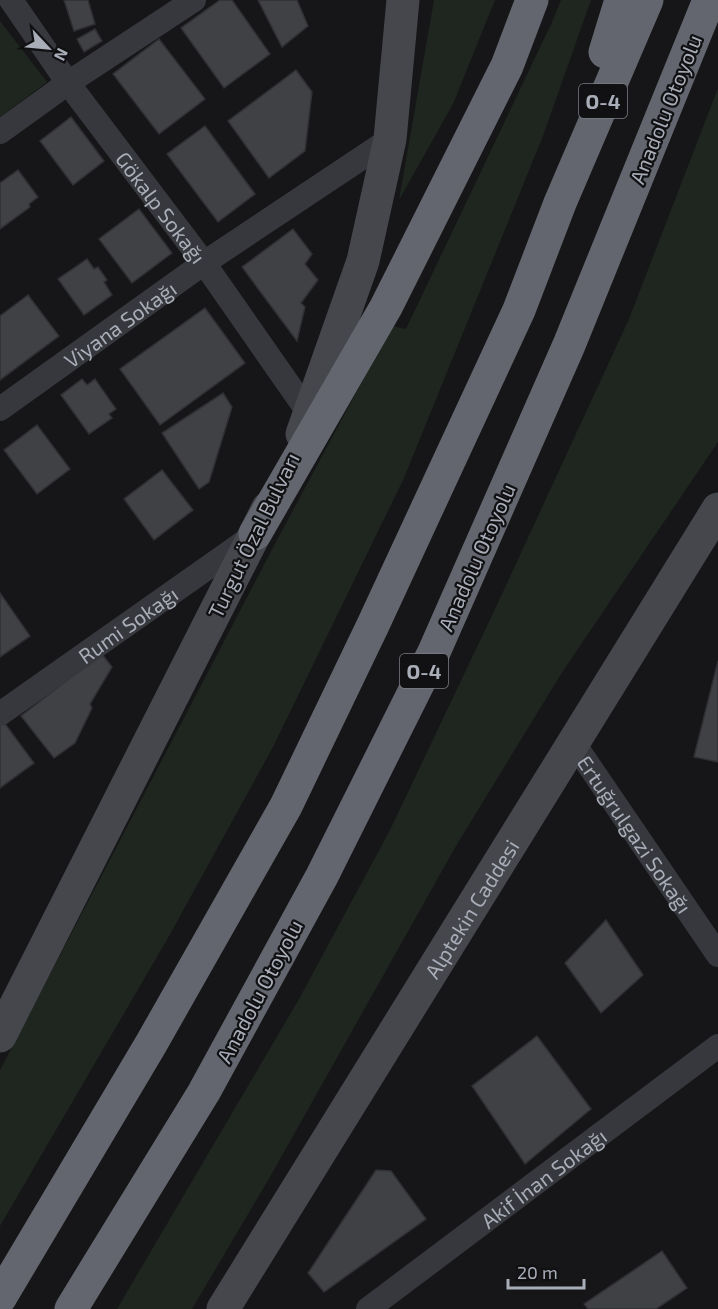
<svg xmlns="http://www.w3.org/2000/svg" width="718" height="1309" viewBox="0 0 718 1309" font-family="'Exo 2',sans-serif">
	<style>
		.green { fill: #1e261f }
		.building { fill: #404145; stroke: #303034; stroke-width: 1.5 }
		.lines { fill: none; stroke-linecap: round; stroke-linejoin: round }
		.minor { stroke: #37383d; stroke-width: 24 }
		.secondary { stroke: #45474d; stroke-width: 33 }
		.motorway { stroke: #63666e; stroke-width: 33 }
		.labels { text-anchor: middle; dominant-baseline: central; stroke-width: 4.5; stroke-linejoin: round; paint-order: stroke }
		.shield { fill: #111113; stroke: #7b7e86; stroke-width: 1.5 }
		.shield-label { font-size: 20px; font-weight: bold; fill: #a8adb8 }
		.street-label { font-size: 21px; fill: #a8adb8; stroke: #111113 }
	</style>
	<rect width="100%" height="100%" fill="#161618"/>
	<g class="green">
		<polygon points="434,0 495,0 453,104 399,200"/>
		<polygon points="561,0 591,0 543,136 404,478 273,747 168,938 0,1226 0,1070 277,540 392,326 406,329 553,20"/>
		<polygon points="0,21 47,82 0,117"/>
		<polygon points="718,88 718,442 561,674 456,846 270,1177 192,1309 117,1309 299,999 390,830 496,607 629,319"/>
	</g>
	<g class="building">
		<polygon points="64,0 88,0 95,24 74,31"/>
		<polygon points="220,0 232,0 270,54 224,88 181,28"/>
		<polygon points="258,0 297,0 308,26 282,47"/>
		<polygon points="95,29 102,41 84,52 77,39"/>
		<polygon points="159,39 205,99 159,134 113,74"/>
		<polygon points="296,70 312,92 305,151 269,178 228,121"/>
		<polygon points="71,117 104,161 73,185 40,141"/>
		<polygon points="205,126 255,194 218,222 167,154"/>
		<polygon points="18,170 38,197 29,204 30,207 0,229 0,183"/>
		<polygon points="139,209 172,253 132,283 99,239"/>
		<polygon points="293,229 312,254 305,264 318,280 301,303 305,307 297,341 242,267"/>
		<polygon points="87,259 94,269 98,267 107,280 104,282 112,295 84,315 58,279"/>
		<polygon points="28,295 59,336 0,380 0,316"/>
		<polygon points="205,308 245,363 160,425 120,369"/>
		<polygon points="82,379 87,385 95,379 116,409 109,414 112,418 89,434 61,395"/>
		<polygon points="223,393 232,407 209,482 199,489 162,433"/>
		<polygon points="37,425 70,469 37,494 4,450"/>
		<polygon points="162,470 193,510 154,540 124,499"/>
		<polygon points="0,593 30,636 0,657"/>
		<polygon points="98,649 112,667 90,704 92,708 75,743 54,758 21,716 70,678"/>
		<polygon points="718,661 718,762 694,757"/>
		<polygon points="3,721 34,763 0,788 0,723"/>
		<polygon points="606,920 643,975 601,1013 565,963"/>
		<polygon points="537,1036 591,1109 525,1164 472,1086"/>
		<polygon points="376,1170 391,1171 426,1219 324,1292 308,1273"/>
		<polygon points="662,1251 687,1288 656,1309 588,1309 584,1304"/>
	</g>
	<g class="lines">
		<g class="minor">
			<path id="s1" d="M 11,0 L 68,83 L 204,263 L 310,415"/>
			<polyline points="0,132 68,83 194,0"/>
			<path id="s2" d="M 0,409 L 204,263 L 390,139"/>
			<path id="s3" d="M 0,714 L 251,537"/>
			<path id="s4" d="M 573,742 L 718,955"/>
			<path id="s5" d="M 368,1309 L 718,1046"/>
		</g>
		<g class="secondary">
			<polyline points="302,434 363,261 390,139 403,0"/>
			<polyline points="0,1036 268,508"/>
			<path id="s6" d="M 223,1309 L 718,509"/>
		</g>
		<g class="motorway">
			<polyline points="605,52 621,0"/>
			<polyline points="255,534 386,307 507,66 532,0"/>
			<polyline points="0,1298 151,1044 286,806 373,625 519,310 560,203 647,0"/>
			<polyline points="71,1309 204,1092 322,876 434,652 569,345 709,0"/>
		</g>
	</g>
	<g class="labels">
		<g class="shield">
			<rect x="579" y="84" width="48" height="34" rx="4.5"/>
			<rect x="400" y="654" width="48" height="34" rx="4.5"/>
		</g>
		<g class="shield-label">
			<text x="603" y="101">O-4</text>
			<text x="424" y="671">O-4</text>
		</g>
		<g class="street-label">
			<text transform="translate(665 109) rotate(-68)">Anadolu Otoyolu</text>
			<text stroke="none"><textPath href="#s1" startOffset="256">Gökalp Sokağı</textPath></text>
			<text stroke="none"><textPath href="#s2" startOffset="147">Viyana Sokağı</textPath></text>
			<text transform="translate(253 535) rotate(-64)">Turgut Özal Bulvarı</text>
			<text transform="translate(476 557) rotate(-66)">Anadolu Otoyolu</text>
			<text stroke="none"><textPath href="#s3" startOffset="156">Rumi Sokağı</textPath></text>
			<text stroke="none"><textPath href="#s4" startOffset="111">Ertuğrulgazi Sokağı</textPath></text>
			<text stroke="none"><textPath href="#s6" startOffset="471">Alptekin Caddesi</textPath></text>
			<text transform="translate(259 991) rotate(-62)">Anadolu Otoyolu</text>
			<text stroke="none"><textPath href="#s5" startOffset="219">Akif İnan Sokağı</textPath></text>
		</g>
	</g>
	<g transform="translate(48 48) rotate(116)" stroke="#111113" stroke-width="4.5" paint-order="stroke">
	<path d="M0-4.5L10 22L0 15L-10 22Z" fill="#a8adb8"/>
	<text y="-9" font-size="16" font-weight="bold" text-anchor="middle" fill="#a8adb8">N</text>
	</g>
	<path d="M508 1279v9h76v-9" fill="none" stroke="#a8adb8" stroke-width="3"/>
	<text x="517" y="1279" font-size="18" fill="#a8adb8" stroke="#111113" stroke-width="4.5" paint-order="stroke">20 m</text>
</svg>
